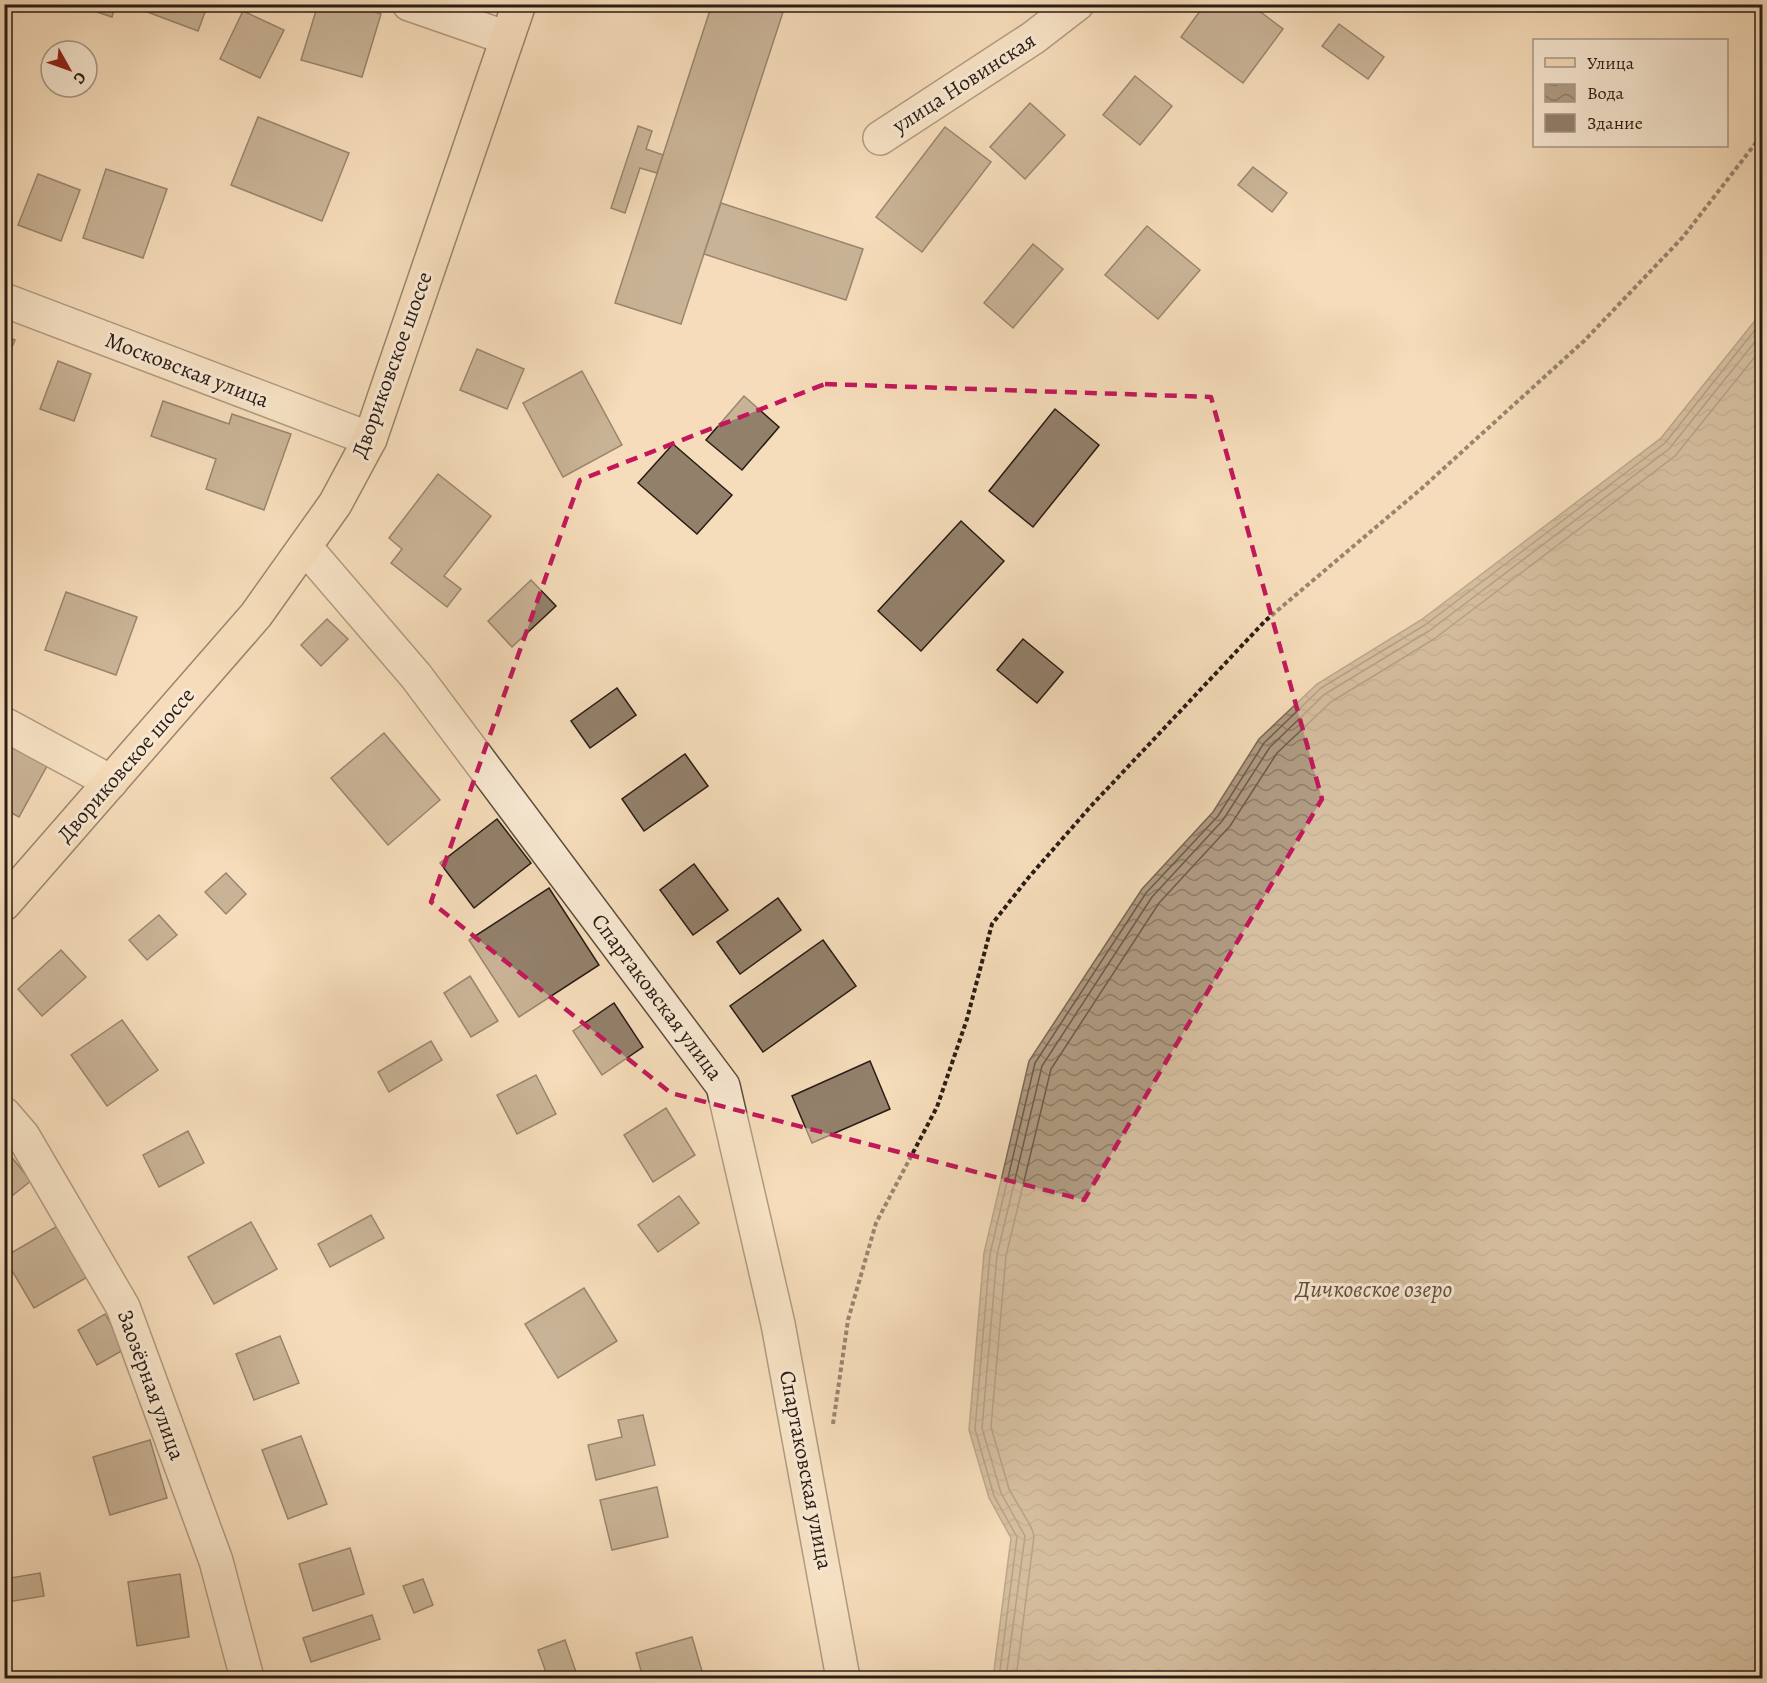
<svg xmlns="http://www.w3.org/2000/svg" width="1767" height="1683" viewBox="0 0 1767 1683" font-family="Alegreya,serif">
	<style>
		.water { fill: url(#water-waves); stroke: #7a6856; stroke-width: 1.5 }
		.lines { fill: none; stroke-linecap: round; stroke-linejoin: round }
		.shore { stroke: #6c5c4c; stroke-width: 1.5 }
		.building { fill: #93806b; stroke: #291c15; stroke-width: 1.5 }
		.minor-casing { stroke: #5c4c3e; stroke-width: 36 }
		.primary-casing { stroke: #291c15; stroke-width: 36 }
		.path { stroke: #291c15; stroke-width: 4; stroke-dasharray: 4.5 3; stroke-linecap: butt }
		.minor { stroke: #f8e8d2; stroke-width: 33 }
		.primary { stroke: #f5dcba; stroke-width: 33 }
		.marked { fill: none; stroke: #c2185b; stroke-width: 4.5; stroke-dasharray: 12 8; stroke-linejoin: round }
		.labels { text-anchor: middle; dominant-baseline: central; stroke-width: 6; stroke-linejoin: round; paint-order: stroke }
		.street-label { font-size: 22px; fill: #291c15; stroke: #f8e8d2 }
		.water-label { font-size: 24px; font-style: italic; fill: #5f4f41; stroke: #f8e8d2 }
	</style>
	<defs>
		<pattern id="water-waves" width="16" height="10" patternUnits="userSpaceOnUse" patternTransform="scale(1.5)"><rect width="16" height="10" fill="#b09b82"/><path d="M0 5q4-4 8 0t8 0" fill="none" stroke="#8f7e69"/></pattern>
	</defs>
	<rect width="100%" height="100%" fill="#f5dcba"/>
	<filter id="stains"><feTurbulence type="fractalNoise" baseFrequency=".00333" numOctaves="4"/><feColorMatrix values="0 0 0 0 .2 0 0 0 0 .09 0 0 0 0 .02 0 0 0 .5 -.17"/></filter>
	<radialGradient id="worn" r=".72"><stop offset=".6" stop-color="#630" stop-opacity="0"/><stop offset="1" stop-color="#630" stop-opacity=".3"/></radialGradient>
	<polygon class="water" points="1762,312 1762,1678 993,1678 1011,1538 989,1498 969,1430 984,1253 1029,1061 1142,889 1213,812 1259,739 1317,684 1421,620 1661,438"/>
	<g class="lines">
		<g class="shore">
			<polyline points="999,1678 1017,1537 994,1496 975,1429 990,1254 1035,1063 1146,893 1218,816 1264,743 1321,688 1425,625 1665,443 1762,321"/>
			<polyline points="1006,1678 1025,1536 1001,1493 982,1428 997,1255 1042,1066 1152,897 1223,820 1270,747 1325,694 1429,631 1669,449 1762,333"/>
			<polyline points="1016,1678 1034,1536 1031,1527 1009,1489 991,1427 1006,1256 1051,1069 1159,903 1230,826 1277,753 1331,702 1434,639 1675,456 1762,348"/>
		</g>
	</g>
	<g class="building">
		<polygon points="73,4 116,4 112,17"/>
		<polygon points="144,4 208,4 198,31 142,10"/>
		<polygon points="318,4 349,4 381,14 362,77 301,60"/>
		<polygon points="712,4 781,4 785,6 681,324 615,303"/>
		<polygon points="1205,4 1250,4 1283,29 1243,83 1181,37"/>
		<polygon points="243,11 284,30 260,78 220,59"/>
		<polygon points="1339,24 1384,57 1368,79 1322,46"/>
		<polygon points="1135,76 1172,106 1140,145 1103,115"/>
		<polygon points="1030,103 1065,135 1025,179 990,147"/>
		<polygon points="258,117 349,153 322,221 231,185"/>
		<polygon points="638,126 652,131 646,149 663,155 657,173 640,168 625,213 611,208"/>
		<polygon points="945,127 991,162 922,252 876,217"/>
		<polygon points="1253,167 1287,193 1272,212 1238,185"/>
		<polygon points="106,169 167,189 143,258 83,238"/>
		<polygon points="38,174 80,190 61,241 18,225"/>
		<polygon points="721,203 863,249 846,300 704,254"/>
		<polygon points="1147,226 1200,270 1158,319 1105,275"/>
		<polygon points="1033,244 1063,269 1013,328 984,303"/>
		<polygon points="4,336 15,340 4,366"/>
		<polygon points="477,349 524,369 507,409 460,390"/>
		<polygon points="58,361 91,374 74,421 40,409"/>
		<polygon points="582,371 622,445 563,477 523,403"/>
		<polygon points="744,396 779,427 742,470 706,440"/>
		<polygon points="163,401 229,424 232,414 291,434 264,510 206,489 216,459 151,436"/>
		<polygon points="1055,409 1099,445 1033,527 989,491"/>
		<polygon points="673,444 732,495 697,534 638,483"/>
		<polygon points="438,474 491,516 444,576 461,589 447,607 391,563 402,549 389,538"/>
		<polygon points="961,521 1004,561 921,651 878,611"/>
		<polygon points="531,580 556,606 512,647 488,621"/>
		<polygon points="66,592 137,617 116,675 45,650"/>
		<polygon points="327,619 348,639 321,666 301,645"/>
		<polygon points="1023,639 1063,672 1037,703 997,670"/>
		<polygon points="617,688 636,715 590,748 571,721"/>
		<polygon points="384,733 440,800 388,845 331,778"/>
		<polygon points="4,742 47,766 19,817 4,809"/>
		<polygon points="685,754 708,786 644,831 622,799"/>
		<polygon points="497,819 531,863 474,908 440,863"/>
		<polygon points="694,864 728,910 693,935 660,890"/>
		<polygon points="226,873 246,894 226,914 205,892"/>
		<polygon points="549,888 599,965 519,1017 469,940"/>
		<polygon points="778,898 801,930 740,974 717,942"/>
		<polygon points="159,915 177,935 147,960 129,940"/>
		<polygon points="823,940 856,986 763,1052 730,1006"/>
		<polygon points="61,950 86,977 42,1016 18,989"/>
		<polygon points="470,976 498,1021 471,1037 444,993"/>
		<polygon points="614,1003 643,1047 602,1075 573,1031"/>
		<polygon points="122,1020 158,1070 107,1106 71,1055"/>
		<polygon points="431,1041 442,1060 389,1092 378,1072"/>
		<polygon points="870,1061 890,1109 812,1143 792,1096"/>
		<polygon points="536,1075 556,1114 517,1134 497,1095"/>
		<polygon points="666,1108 695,1155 653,1182 624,1135"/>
		<polygon points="188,1131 204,1163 159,1187 143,1155"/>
		<polygon points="9,1154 31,1181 4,1202 4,1158"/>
		<polygon points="679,1196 699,1223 658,1252 638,1225"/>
		<polygon points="371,1215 384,1238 330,1267 318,1244"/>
		<polygon points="251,1222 277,1269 214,1304 188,1257"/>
		<polygon points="61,1224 91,1275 34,1308 4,1257"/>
		<polygon points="584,1288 617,1341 558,1378 525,1324"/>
		<polygon points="105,1314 125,1349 97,1365 78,1330"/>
		<polygon points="280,1336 299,1383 254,1400 236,1354"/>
		<polygon points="643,1415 655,1465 596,1480 588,1445 622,1437 618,1420"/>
		<polygon points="301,1436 327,1504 288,1519 262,1450"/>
		<polygon points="150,1440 167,1498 110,1515 93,1457"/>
		<polygon points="657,1487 668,1537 612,1550 600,1500"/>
		<polygon points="350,1548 364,1594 313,1611 299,1564"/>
		<polygon points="40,1573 44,1596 8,1602 4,1579"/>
		<polygon points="180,1574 189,1637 137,1646 128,1582"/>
		<polygon points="423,1579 433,1605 414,1613 403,1586"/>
		<polygon points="372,1615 380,1639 311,1662 303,1638"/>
		<polygon points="692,1637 704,1678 643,1678 636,1653"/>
		<polygon points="565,1640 578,1678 548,1678 538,1650"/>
	</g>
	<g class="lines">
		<g class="minor-casing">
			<g id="minor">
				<polyline points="409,4 507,38"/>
				<polyline points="880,138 1033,38 1077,4"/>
				<polyline points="4,300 370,439"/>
				<polyline points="305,547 416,676 723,1086 778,1324 843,1678"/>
				<polyline points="4,724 111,782"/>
				<polyline points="4,1114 23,1136 123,1307 216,1561 247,1678"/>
			</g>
		</g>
		<g class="primary-casing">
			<polyline id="primary" points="4,904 256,615 335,504 370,439 519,4"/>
		</g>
		<polyline class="path" points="833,1424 848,1320 876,1223 937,1107 967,1019 992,924 1029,877 1091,806 1265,621 1421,489 1584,341 1683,237 1762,135"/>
		<use href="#minor" class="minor"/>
		<use href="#primary" class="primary"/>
	</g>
	<path d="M0 0H1767V1683H0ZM 825,384 L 1211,397 L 1322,799 L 1084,1200 L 671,1093 L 431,902 L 580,480 Z" fill="#f5dcba" fill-opacity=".55" fill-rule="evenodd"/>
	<path class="marked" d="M 825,384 L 1211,397 L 1322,799 L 1084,1200 L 671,1093 L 431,902 L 580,480 Z"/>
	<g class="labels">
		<g class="street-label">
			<text transform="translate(964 83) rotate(-33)">улица Новинская</text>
			<text transform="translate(392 365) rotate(-70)">Двориковское шоссе</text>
			<text transform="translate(187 370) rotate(21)">Московская улица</text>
			<text transform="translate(126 765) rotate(-49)">Двориковское шоссе</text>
			<text transform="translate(657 997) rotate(53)">Спартаковская улица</text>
			<text transform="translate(151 1385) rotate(70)">Заозёрная улица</text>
			<text transform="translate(806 1470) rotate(79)">Спартаковская улица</text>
		</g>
		<g class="water-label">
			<text x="1374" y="1289">Дичковское озеро</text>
		</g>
	</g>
	<rect width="1767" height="1683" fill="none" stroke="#f5dcba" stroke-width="24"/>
	<rect x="6" y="6" width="1755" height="1671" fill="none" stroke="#291c15" stroke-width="3"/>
	<rect x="12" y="12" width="1743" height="1659" fill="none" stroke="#291c15" stroke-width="1.5"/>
	<rect x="1533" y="39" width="195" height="108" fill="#f8e8d2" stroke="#a59686" stroke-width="1.5"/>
	<rect x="1545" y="58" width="30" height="9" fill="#f5dcba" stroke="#a59686" stroke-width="1.5"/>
	<text x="1587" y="69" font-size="18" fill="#291c15">Улица</text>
	<rect x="1545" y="84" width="30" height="18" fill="url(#water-waves)" stroke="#a59686" stroke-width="1.5"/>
	<text x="1587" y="99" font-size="18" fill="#291c15">Вода</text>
	<rect x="1545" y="114" width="30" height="18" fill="#93806b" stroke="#a59686" stroke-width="1.5"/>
	<text x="1587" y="129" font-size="18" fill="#291c15">Здание</text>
	<g transform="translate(69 69) rotate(130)"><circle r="28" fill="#f8e8d2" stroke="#a59686" stroke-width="1.5"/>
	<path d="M0-4.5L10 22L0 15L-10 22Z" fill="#8f2418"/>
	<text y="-9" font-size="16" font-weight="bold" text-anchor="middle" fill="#291c15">С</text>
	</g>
	<rect width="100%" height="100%" filter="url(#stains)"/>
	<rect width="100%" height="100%" fill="url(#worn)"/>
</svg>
